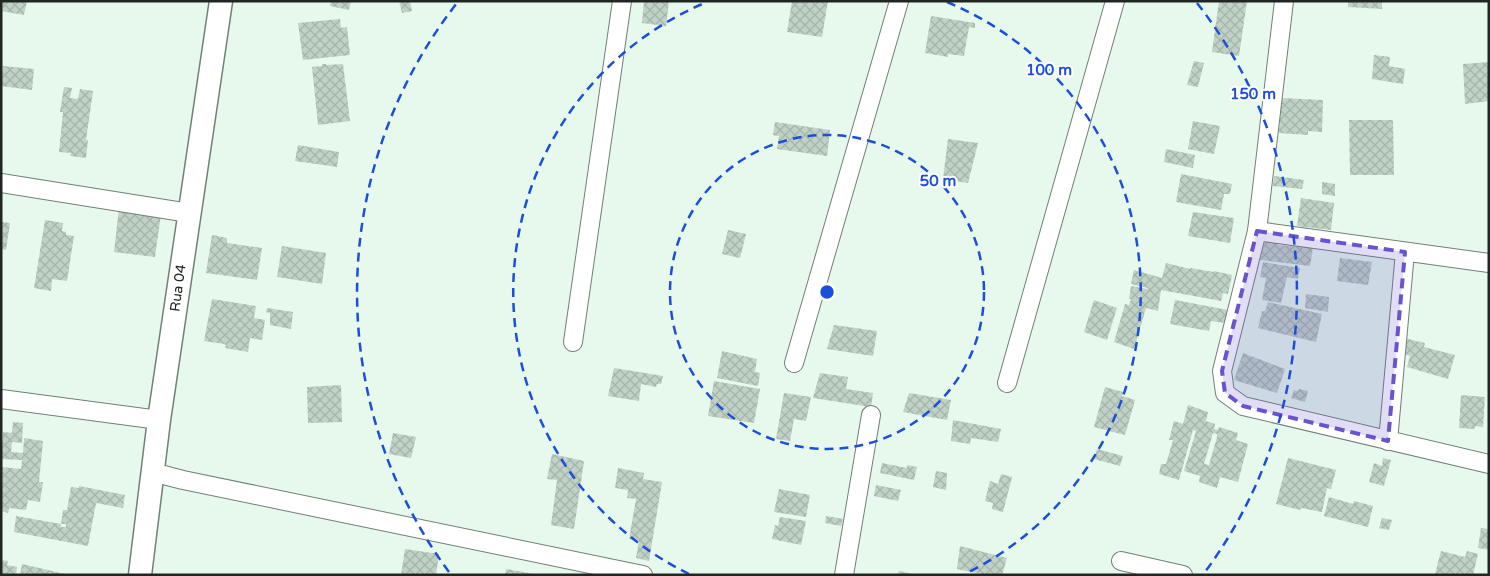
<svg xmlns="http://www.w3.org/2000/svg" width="1490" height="576" viewBox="0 0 1490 576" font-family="'Varela Round',sans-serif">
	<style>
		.building { fill: url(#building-cross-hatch); fill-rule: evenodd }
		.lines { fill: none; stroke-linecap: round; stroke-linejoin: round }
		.minor-casing { stroke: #708175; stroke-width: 20 }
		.tertiary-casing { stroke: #708175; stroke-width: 25 }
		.minor { stroke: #fff; stroke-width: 18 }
		.tertiary { stroke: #fff; stroke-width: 22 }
		.marked { fill: #6954cd; fill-opacity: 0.2; stroke: #6954cd; stroke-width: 4; stroke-dasharray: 10 6; stroke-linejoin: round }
		.ring { fill: none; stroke: #1d4ed8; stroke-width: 2.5; stroke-dasharray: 9 6 }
		.labels { text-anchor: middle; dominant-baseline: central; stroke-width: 4; stroke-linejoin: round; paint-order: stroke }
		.street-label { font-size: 14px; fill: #202722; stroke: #fff }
		.centre { fill: #1d4ed8; stroke: #fff; stroke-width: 2.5 }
		.ring-label { font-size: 15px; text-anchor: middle; font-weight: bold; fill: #1d4ed8; stroke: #fff; stroke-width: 4; stroke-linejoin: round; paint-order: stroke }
	</style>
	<defs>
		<pattern id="building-cross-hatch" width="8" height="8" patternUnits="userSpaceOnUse" patternTransform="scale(1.25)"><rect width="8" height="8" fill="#c0d2c5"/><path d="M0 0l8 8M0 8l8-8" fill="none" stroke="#a5b4a9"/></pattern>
	</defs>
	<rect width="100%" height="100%" fill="#e7f9ec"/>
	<g class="building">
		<polygon points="1,1 27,1 24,15 1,11"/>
		<polygon points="331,1 351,1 349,10 330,6"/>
		<polygon points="399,1 410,1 412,11 402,13"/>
		<polygon points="644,1 669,1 666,26 642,23"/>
		<polygon points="792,1 828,1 822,37 787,32"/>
		<polygon points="1219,1 1247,1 1239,56 1212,52"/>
		<polygon points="1348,1 1382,1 1382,9 1348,7"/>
		<polygon points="931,16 975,23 975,28 969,27 964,56 948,54 948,57 925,53"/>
		<polygon points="340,19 341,28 347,27 350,55 303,60 298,23"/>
		<polygon points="1374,55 1390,57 1389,66 1405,69 1403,84 1372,79"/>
		<polygon points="1194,61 1204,63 1198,87 1187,85"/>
		<polygon points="1489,62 1489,101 1465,104 1463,64"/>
		<polygon points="322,64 326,64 326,65 343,64 350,121 318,125 312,67 322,66"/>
		<polygon points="3,66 34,69 32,90 1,86"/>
		<polygon points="64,87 72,88 70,98 78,99 80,89 93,91 86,140 88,140 86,158 70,156 71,153 59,152 63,112 60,112"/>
		<polygon points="1281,98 1323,100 1322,132 1308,131 1308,135 1279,133"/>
		<polygon points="1349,120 1393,120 1394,175 1350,175"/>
		<polygon points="1193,121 1220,126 1214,154 1188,149"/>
		<polygon points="775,122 830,130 827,156 777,149 779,136 773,135"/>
		<polygon points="948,139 978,143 968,183 943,179"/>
		<polygon points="298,145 339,152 337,167 295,161"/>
		<polygon points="1166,149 1195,155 1193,168 1164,162"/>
		<polygon points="1181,174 1232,184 1230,194 1224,194 1221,210 1176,202"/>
		<polygon points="1274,176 1304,180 1302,189 1273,186"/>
		<polygon points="1322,182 1335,184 1335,196 1322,194"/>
		<polygon points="1301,198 1334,203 1331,230 1297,226"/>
		<polygon points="119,208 161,214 155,257 114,252"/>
		<polygon points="1193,212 1234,218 1230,243 1188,236"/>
		<polygon points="45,220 63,223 62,231 66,232 66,235 74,236 67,281 52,279 51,291 34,288"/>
		<polygon points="1,222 10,223 6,250 1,249"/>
		<polygon points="728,230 746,234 740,258 722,254"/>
		<polygon points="212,235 227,238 227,243 262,248 257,280 206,273"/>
		<polygon points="1265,241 1278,243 1278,245 1313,248 1310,266 1260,260"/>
		<polygon points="282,246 326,253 322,284 277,277"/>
		<polygon points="1340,258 1372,262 1368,285 1337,281"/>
		<polygon points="1263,262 1300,268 1298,279 1287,277 1281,303 1262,300 1266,278 1260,277"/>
		<polygon points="1166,263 1190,269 1190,268 1214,272 1214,271 1232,275 1228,294 1223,293 1221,301 1161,290 1158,311 1146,308 1134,349 1114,342 1125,304 1129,305 1131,299 1129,299 1131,286 1148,289 1148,288 1131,284 1134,270 1162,278"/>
		<polygon points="1306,294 1329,297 1328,312 1305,308"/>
		<polygon points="212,299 256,306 254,318 265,320 262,340 250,338 248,352 225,348 226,345 224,344 204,341"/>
		<polygon points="1094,300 1117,308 1107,340 1084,332"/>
		<polygon points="1175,300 1228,310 1225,323 1211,321 1209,331 1170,324"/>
		<polygon points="1268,302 1322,314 1316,342 1258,328 1262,311 1265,311"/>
		<polygon points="267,308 293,312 291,329 270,325 270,313 266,312"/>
		<polygon points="834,325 877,331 873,356 827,349"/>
		<polygon points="1404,338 1425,343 1424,347 1455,355 1448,379 1407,367 1410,356 1400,353"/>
		<polygon points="722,351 757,359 755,372 760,373 758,386 717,378"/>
		<polygon points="1243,353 1285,369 1277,393 1234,380"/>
		<polygon points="614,368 663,376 661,384 657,384 656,387 641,384 639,401 608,396"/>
		<polygon points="820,373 848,377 846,389 873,393 871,407 813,398"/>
		<polygon points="714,381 760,389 754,423 708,416"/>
		<polygon points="341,385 342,422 308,423 307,387"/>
		<polygon points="1105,387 1123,392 1122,396 1135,400 1125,435 1094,427"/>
		<polygon points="1299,389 1308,391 1305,402 1291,398 1294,390 1298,391"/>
		<polygon points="784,393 811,397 806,421 794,419 790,441 776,439"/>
		<polygon points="909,393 951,400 947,420 903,412"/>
		<polygon points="1461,395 1485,397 1483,427 1475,426 1475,429 1459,428"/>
		<path d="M 1188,405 L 1208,412 L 1206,421 L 1215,424 L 1214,429 L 1218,430 L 1219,427 L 1238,433 L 1236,440 L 1248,444 L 1238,482 L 1220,477 L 1217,488 L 1199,482 L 1200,476 L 1184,471 L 1196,431 L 1193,430 L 1179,480 L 1159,474 L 1161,464 L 1166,464 L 1173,440 L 1169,440 L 1174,421 L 1183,424 ZM 1213,433 L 1217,434 L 1217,437 L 1209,465 L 1204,464 Z"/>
		<polygon points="953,420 1001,429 998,442 971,438 970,444 951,441"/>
		<polygon points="13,422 23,423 22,443 12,442 11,452 23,453 24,438 43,441 39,482 43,482 40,502 28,500 26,510 9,508 8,513 1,511 1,467 21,469 22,460 1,459 3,432 12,433"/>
		<polygon points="393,433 416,437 411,458 389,454"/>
		<polygon points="1097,449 1123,456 1120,466 1094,459"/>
		<polygon points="552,454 584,461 574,529 551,525 557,480 547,479"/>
		<polygon points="1288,458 1336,470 1331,489 1327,488 1322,512 1301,508 1300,510 1276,504"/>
		<polygon points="1383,458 1391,460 1384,486 1369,482 1374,463 1382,466"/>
		<polygon points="882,463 907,468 907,465 917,467 914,480 880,473"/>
		<polygon points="618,468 644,473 643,479 662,482 649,561 636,558 639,541 629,539 636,499 627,498 628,490 615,488"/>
		<polygon points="936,471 947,473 946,490 933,487"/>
		<polygon points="1001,474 1012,477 1003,512 992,509 993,503 985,501 990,481 998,484"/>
		<polygon points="876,485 901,490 898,501 874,496"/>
		<polygon points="79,486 125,495 123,508 96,503 88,546 14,532 16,516 61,524 61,527 66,527 66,524 61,524 63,510 67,510 71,487 79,488"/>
		<polygon points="779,489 810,495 806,517 774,512"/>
		<polygon points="1329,497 1353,504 1354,501 1373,506 1368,527 1324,516"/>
		<polygon points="826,516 843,519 841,526 825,523"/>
		<polygon points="780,517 806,521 801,545 772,539 775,525 778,526"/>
		<polygon points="1382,518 1392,520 1389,530 1379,528"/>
		<polygon points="1481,528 1489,529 1489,550 1478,548"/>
		<polygon points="960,546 1007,558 1002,575 986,575 957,569"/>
		<polygon points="405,549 439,554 436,575 401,575"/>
		<polygon points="1441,551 1465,557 1467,551 1478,554 1473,575 1435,574"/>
		<polygon points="1,560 8,561 7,565 17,567 16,575 1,575"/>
		<polygon points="22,564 65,574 65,575 20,575"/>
		<polygon points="506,569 534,574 534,575 505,575"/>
		<polygon points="899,571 913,574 913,575 898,575"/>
	</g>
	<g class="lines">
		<g class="minor-casing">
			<g id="minor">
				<polyline points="1284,1 1257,231 1222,371 1225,393 1243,406 1489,464"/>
				<polyline points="1,183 189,213"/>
				<polyline points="1257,231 1489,263"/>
				<polyline points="573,342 622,1"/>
				<polyline points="794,363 899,1"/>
				<polyline points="1007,383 1115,1"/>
				<polyline points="1,399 159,420"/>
				<polyline points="1388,441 1405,252"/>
				<polyline points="152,472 183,480 643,575"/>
				<polyline points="1121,561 1183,575"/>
				<polyline points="844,575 871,415"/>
			</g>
		</g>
		<g class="tertiary-casing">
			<polyline id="tertiary" points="140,575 159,420 221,1"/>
		</g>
		<use href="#minor" class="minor"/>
		<use href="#tertiary" class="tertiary"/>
	</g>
	<path class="marked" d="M 1257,231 L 1405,252 L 1388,441 L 1243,406 L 1225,393 L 1222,371 Z"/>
	<g class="ring">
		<circle cx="827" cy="292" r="157"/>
		<path d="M689 574A314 314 0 0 1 707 2M947 2A314 314 0 0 1 965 574"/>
		<path d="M449 572A470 470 0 0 1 457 3M1197 3A470 470 0 0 1 1205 572"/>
	</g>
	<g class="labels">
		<g class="street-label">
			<text transform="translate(178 288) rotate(-82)">Rua 04</text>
		</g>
	</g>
	<circle cx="827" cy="292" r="8" class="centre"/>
	<g class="ring-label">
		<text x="1049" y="75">100 m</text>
		<text x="1253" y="99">150 m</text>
		<text x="938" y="186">50 m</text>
	</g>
	<rect width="1490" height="576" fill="none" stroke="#202722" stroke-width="5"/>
</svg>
